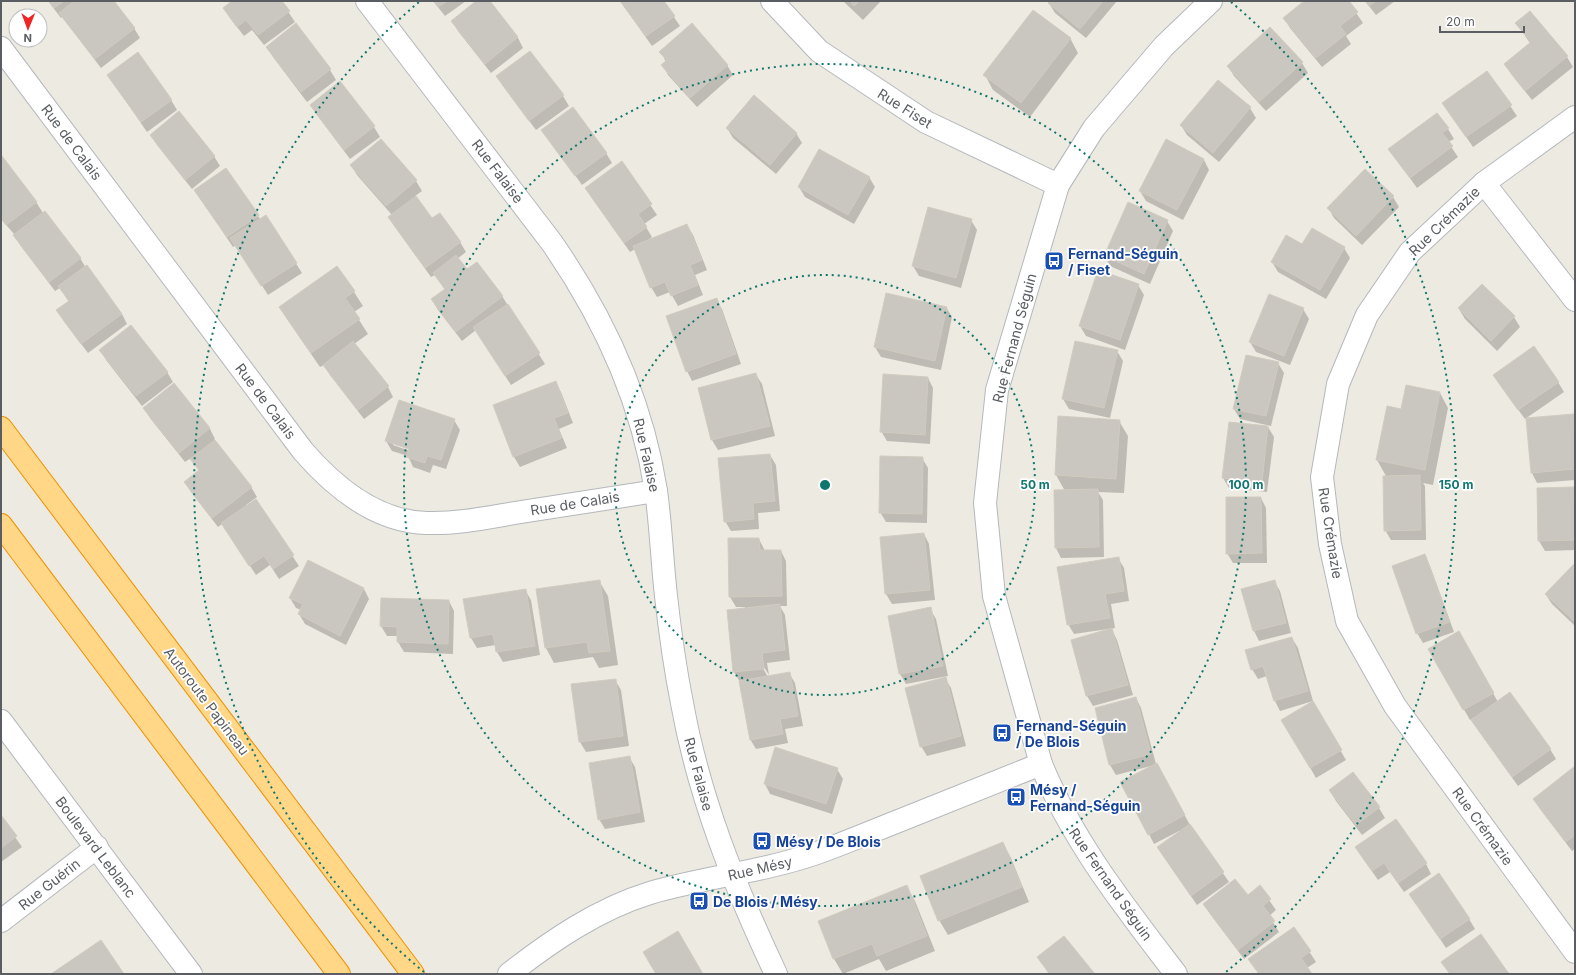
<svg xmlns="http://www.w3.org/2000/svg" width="1576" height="975" viewBox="0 0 1576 975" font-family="Inter,sans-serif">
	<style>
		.shadow { fill: #0003; fill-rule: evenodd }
		.building { fill: #cac6c0; stroke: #d2cbbf }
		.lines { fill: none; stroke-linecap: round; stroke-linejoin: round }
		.minor-casing { stroke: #b4b8bc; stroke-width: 24 }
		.highway-casing { stroke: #ee9100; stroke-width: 24 }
		.minor { stroke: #fff; stroke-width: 22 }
		.highway { stroke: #ffd786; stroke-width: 22 }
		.ring { fill: none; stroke: #0f766e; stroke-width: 2; stroke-dasharray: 2 4 }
		.labels { text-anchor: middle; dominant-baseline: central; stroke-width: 3.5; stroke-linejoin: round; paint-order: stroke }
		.street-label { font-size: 14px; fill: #5a5e63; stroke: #fff }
		.transit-label { font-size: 14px; font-weight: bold; fill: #164399; stroke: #fff; text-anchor: start }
		.centre { fill: #0f766e; stroke: #fff; stroke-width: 2 }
		.ring-label { font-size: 12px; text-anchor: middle; font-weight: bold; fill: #0f766e; stroke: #fff; stroke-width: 3.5; stroke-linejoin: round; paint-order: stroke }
	</style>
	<rect width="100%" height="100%" fill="#edeae1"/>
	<g class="shadow">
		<polygon points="48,1 113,1 134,28 140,38 101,68 62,17 61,18"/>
		<polygon points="231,1 281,1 295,22 264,45 252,30 244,36 230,18 224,8 232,2"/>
		<polygon points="433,1 466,1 445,16"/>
		<polygon points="478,1 488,1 518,38 523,48 491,73 458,31 452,21"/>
		<polygon points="620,1 663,1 680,26 652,46"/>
		<polygon points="843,1 881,1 863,20"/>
		<polygon points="1051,1 1117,1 1086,38 1055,13 1049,3"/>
		<polygon points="1306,1 1348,1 1363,23 1346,36 1351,44 1322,67 1290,28 1284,18"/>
		<polygon points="1365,1 1395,1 1376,15"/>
		<polygon points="1530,12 1567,57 1573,67 1532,100 1511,74 1505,64 1530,43 1516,23"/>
		<polygon points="296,25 330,70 336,80 307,102 273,57 267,47"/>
		<polygon points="1270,28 1302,63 1308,73 1266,111 1234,76 1228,66"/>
		<polygon points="1070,38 1078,53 1030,117 993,90 985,75"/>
		<polygon points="530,52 563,96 569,106 536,130 503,86 497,76"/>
		<polygon points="661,52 727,65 733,75 697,107 668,75 663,65 666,62"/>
		<polygon points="1487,72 1517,116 1473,147 1443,103"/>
		<polygon points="108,75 171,100 177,110 147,132"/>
		<polygon points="311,105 374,127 380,137 350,159 317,115"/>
		<polygon points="1250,108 1256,118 1219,162 1187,135 1181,125"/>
		<polygon points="727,128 796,133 802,143 776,174 733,138"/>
		<polygon points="1448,129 1454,139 1448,142 1458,157 1417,188 1389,149"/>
		<polygon points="543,130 606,153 612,163 582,185"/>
		<polygon points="151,135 214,156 220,166 192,189 157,145"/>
		<polygon points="1167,140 1204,160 1209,170 1183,220 1146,201 1140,191"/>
		<polygon points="1,158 36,202 43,213 80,258 86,268 122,314 127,324 88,353 63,320 69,302 60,288 55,291 20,245 14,234 1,219"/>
		<polygon points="622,163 657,215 644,224 652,237 648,241 687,225 693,235 707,270 695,275 703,295 678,306 670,292 657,297 651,287 635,249 630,252 592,198 586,188"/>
		<polygon points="351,165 416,181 422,191 415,196 432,220 460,242 466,252 457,259 467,271 502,296 545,364 511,385 476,330 462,341 438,310 432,300 445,290 435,275 431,277 395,227 389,217 392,215 357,175"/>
		<polygon points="869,177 875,187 854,224 805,197 799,187"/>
		<polygon points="195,191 258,216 261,220 266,216 302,273 268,295 236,245 233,247"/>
		<polygon points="1393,197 1399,207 1362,245 1334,218 1329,209"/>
		<polygon points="1128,203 1167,221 1173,231 1150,284 1110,266 1105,256"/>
		<polygon points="971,220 977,230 961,288 919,276 913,266"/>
		<polygon points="1302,246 1344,248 1350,258 1326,299 1278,272 1272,262"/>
		<polygon points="1138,285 1144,295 1125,350 1086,336 1080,326"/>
		<polygon points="1482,285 1514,317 1520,327 1497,351 1465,319 1459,309"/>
		<polygon points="354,292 363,306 354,312 368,334 354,344 388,387 393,397 364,419 330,375 324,365 320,367 289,322 280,307"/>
		<polygon points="716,300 722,309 741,364 692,381 687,371"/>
		<polygon points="946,307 952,317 941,370 881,357 875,347"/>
		<polygon points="1303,309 1309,319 1290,365 1256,352 1250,342"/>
		<polygon points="101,350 167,372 173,382 142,406 106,360"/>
		<polygon points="1117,351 1123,361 1110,418 1069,409 1063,399"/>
		<polygon points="1278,363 1284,373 1271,426 1240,419 1234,409"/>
		<polygon points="756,375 762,384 775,436 718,450 712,440 699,389"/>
		<polygon points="928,378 933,388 930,444 887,441 881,431"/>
		<polygon points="555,382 561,392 573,423 559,429 567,448 520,467 514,457 494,405"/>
		<polygon points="1558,382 1564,392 1525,419 1500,385"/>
		<polygon points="174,384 210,429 215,439 214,440 251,487 257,497 246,505 247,507 256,501 299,566 279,579 270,565 256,575 222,524 218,527 191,492 185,482 199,471 191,458 185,462 150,418 144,408"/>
		<polygon points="1440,393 1448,408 1433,485 1423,483 1425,486 1426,540 1391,540 1385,530 1386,476 1377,460 1402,410"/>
		<polygon points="1574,415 1575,417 1575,480 1537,483 1532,473"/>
		<path d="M 454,420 L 460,430 L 446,469 L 433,465 L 430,473 L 413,467 L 408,456 L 392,451 L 386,441 ZM 393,442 L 414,450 L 413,452 L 393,445 Z"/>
		<polygon points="1119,421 1128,436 1124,493 1098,492 1103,500 1104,557 1061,558 1056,548 1065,491 1056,475"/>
		<polygon points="1268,427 1274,437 1267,492 1229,488 1223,478"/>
		<polygon points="770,455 776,465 780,511 758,513 759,529 731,531 725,521"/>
		<polygon points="922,458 928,468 927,523 886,522 880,512"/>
		<polygon points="1574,488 1575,490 1575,550 1545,551 1539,541 1538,489"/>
		<polygon points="1261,498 1266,508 1267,563 1233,563 1227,553"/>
		<polygon points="924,534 929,544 935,600 892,604 886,594"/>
		<polygon points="729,539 759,539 765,551 781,551 786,561 787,606 780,606 785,615 790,660 767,663 769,675 762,664 761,665 768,677 789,673 795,683 803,726 785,729 788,743 756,749 750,739 740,682 734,672 745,607 736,607 730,597"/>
		<polygon points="1425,556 1430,566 1454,632 1423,643 1417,633"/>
		<polygon points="1118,558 1124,568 1129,601 1111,604 1115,628 1074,634 1068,624"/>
		<polygon points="308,561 364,589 369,599 346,645 305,624 299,614 301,610 296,608 290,598"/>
		<polygon points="1575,564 1575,626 1552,604 1546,595"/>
		<polygon points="599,581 608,596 618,665 599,668 593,657 554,663 546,648 537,590"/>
		<polygon points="1274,581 1280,591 1291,633 1259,641 1254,631 1242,590"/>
		<polygon points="525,590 531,600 540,655 503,662 497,652 496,645 477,648 471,638 464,600"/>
		<polygon points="449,601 454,611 453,654 404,652 398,642 398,636 387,636 381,626"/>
		<polygon points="930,609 936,619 948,676 906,684 900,674 889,617"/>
		<polygon points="1112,630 1117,640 1133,695 1093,706 1087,696 1072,641"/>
		<polygon points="1459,633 1498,702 1550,749 1556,759 1518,786 1478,730 1472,721 1476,718 1475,717 1470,720 1429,649"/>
		<polygon points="1292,638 1298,648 1313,701 1280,711 1275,701 1267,676 1258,679 1252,669"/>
		<polygon points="945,678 951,688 966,746 927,756 921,746"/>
		<polygon points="615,680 621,690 629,746 586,752 580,742 573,685"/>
		<polygon points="1136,698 1141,708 1156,764 1190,825 1229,882 1197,905 1158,848 1180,832 1179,831 1154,844 1149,834 1151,766 1116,775 1110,765"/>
		<polygon points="1313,703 1346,760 1316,778 1283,720"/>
		<polygon points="629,757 635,767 645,822 605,829 599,819"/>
		<polygon points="1575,768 1575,849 1572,851 1540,809 1534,799"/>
		<polygon points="837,769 843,779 832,814 770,794 765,784"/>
		<polygon points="1353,773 1379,808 1385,818 1362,835 1336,801 1330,791"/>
		<polygon points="1,817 22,847 1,862"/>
		<polygon points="1003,843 1011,858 1029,902 948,935 939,920"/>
		<polygon points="1362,857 1426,864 1431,874 1404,892 1390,872 1378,880"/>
		<polygon points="906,886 915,901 935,951 886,971 879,959 843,974 834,959 819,922"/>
		<polygon points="1260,887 1276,910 1269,916 1279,932 1244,959 1210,914 1204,904 1248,896"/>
		<polygon points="1410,894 1469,919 1475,929 1446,948"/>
		<polygon points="1294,928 1316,962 1307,968 1311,974 1259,974 1250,959"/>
		<polygon points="1038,958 1094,974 1049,974"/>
	</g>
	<g class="building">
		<polygon points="49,1 64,1 54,8"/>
		<polygon points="74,1 114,1 135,28 95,59 59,13"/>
		<polygon points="232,1 282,1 290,11 258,35 246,20 237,27 223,8"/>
		<polygon points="434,1 447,1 438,7"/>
		<polygon points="476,1 490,1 518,37 485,64 451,21"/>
		<polygon points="620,1 664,1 675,16 646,36"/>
		<polygon points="850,1 859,1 854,6"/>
		<polygon points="1050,1 1103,1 1080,29 1048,3"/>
		<polygon points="1304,1 1349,1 1358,12 1340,26 1346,34 1316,58 1283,18"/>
		<polygon points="1365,1 1376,1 1369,6"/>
		<polygon points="1033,10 1071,38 1021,103 983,75"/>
		<polygon points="1530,11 1568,56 1525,91 1504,64 1531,42 1515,23"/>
		<polygon points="296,23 331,69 301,92 266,47"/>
		<polygon points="692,23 728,65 690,98 661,65 667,60 659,52"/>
		<polygon points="1270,27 1303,62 1259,102 1227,66"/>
		<polygon points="530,51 564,95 529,121 496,76"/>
		<polygon points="138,52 172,100 141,122 107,75"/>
		<polygon points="1487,71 1512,105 1466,137 1442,103"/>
		<polygon points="1218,80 1251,107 1213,153 1180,125"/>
		<polygon points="340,81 375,126 344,150 310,105"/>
		<polygon points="754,95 797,133 770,165 726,128"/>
		<polygon points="573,107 607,153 575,176 541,130"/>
		<polygon points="179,111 215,156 185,180 150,135"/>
		<polygon points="1437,113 1449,128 1442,133 1453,146 1410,178 1388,149"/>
		<polygon points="381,139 417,180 386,206 350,165"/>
		<polygon points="1166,139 1204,159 1177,210 1139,191"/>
		<polygon points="819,149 870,177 848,215 798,187"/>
		<polygon points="2,156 37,202 6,225 1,218 1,157"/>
		<polygon points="622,161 652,204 638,214 647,227 624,243 585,188"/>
		<polygon points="226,168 259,215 227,237 194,190"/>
		<polygon points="1365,169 1394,196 1356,236 1327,208"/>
		<polygon points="416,196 432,218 440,213 461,242 425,268 388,217"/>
		<polygon points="1128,202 1168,220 1144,274 1104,256"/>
		<polygon points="928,207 972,219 956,278 912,266"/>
		<polygon points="45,211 81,258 49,282 13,235"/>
		<polygon points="266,215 297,263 261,286 230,238"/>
		<polygon points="687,224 702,260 690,265 698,285 671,296 665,282 650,288 633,246"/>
		<polygon points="1312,228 1345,247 1320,290 1271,262 1286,235 1302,244"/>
		<polygon points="456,255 467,269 477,262 503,296 456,332 431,299 445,289 433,273"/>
		<polygon points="87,265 122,314 81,344 56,310 69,301 58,286"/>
		<polygon points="337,266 355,291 345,298 360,319 311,353 279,307"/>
		<polygon points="1098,270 1139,284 1120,340 1079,326"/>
		<polygon points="1482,284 1515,316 1491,341 1458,308"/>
		<polygon points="886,293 947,307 935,361 874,347"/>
		<polygon points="1269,294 1304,308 1284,356 1249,342"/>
		<polygon points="717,298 736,354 686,372 666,316"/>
		<polygon points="508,304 540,353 505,376 473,327"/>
		<polygon points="131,325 168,372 136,396 99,350"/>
		<polygon points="353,341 389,386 358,410 323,365"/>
		<polygon points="1075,341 1118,350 1104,408 1062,399"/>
		<polygon points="1534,346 1559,382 1518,410 1493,375"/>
		<polygon points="1246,355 1279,362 1266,416 1233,409"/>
		<polygon points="756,373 770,426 711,440 698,388"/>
		<polygon points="883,374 928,377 925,435 880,432"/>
		<polygon points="556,381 568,413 554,418 562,438 513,457 493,405"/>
		<polygon points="174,383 210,428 179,453 143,408"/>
		<polygon points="1406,385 1440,392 1425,470 1376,460 1387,406 1401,409"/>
		<polygon points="399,400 455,419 441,460 427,456 425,463 406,457 409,449 385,441"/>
		<polygon points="1574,414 1575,469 1531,473 1526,418"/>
		<polygon points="1058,416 1120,420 1116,479 1055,475"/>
		<polygon points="1229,422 1268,426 1262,482 1222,478"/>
		<polygon points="215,440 252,487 212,518 184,482 199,470 190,459"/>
		<polygon points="770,454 775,501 753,503 754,519 724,522 718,458"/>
		<polygon points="880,456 923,457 922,514 879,513"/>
		<polygon points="1420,475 1421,530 1384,531 1383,476"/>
		<polygon points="1574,487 1575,540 1538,541 1537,488"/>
		<polygon points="1098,489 1099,547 1055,548 1054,490"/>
		<polygon points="1226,497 1261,497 1262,553 1226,554"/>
		<polygon points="256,499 294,555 273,569 264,556 249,566 221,523"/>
		<polygon points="924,533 930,590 885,594 880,537"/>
		<polygon points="728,538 759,538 760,550 781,550 782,596 729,597"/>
		<polygon points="1425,554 1450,622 1416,634 1392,566"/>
		<polygon points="1119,557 1124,591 1105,594 1110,618 1067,625 1057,567"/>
		<polygon points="308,560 364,588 340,636 298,614 303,604 289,598"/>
		<polygon points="1575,563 1575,622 1545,594"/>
		<polygon points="600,580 610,651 589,653 587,642 545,648 536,589"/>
		<polygon points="1275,580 1286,623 1253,631 1241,589"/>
		<polygon points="526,589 535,646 496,652 493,634 470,638 463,599"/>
		<polygon points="381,598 449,600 448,644 397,642 397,627 380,626"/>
		<polygon points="780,604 785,650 762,653 764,669 733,672 727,610"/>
		<polygon points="931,607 943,666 899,674 888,616"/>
		<polygon points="1112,628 1128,685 1086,696 1071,640"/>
		<polygon points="1459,631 1494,693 1463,710 1428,649"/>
		<polygon points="1292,637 1308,691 1274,701 1263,666 1251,670 1245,650"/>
		<polygon points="790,672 798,716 780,719 783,734 750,740 739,681"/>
		<polygon points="946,677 961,736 920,747 905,688"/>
		<polygon points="616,679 623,736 579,742 571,684"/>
		<polygon points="1510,692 1551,749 1512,777 1471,720"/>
		<polygon points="1136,697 1151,754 1109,765 1095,708"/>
		<polygon points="1313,701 1342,750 1310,768 1281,720"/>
		<polygon points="775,747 838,768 826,804 764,784"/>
		<polygon points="630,756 640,812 598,820 589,763"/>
		<polygon points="1157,763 1185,815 1148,835 1120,782"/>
		<polygon points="1575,766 1575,835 1566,842 1533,799"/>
		<polygon points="1353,772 1380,807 1356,825 1329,790"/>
		<polygon points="1,815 17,836 1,848"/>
		<polygon points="1396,819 1427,863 1398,883 1384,863 1372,871 1355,847"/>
		<polygon points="1190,824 1224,872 1191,896 1157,847"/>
		<polygon points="1003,842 1022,887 938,921 920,876"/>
		<polygon points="1439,873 1470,919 1440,939 1409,894"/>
		<polygon points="1235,879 1248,895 1260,885 1271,899 1263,906 1275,921 1238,950 1203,904"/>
		<polygon points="907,885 927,936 877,956 872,944 833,959 818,921"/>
		<polygon points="1294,927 1311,951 1301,958 1312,974 1259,974 1248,959"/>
		<polygon points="678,931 703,974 656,974 643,952"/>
		<polygon points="1481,934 1509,974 1450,974 1441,962"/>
		<polygon points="1064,936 1095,974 1050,974 1037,957"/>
		<polygon points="101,940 124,974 51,974"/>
	</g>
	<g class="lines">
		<g class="minor-casing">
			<g id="minor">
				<path d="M 367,1 L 552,243 C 604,318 642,400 656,491 C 661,526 662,561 666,596 C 670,632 675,668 682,703 C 699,798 735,887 776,974"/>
				<polyline points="772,1 819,51 926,122 1058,185"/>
				<path d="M 1,48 L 303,451 C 335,488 376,522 427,523 C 459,524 490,517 521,512 C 566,505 611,498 656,491"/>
				<polyline points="1575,117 1484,183 1410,252 1367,315 1338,384 1322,477 1330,544 1347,621 1395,706 1575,952"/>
				<polyline points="1484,183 1575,300"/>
				<polyline points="1,721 191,974"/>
				<polyline points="1,921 97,847"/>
				<path d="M 509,974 C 551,941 598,909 650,893 C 705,877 762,872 817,853 C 845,843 873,831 901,820 C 948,801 995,782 1041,764"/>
				<path d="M 1176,974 C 1125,907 1073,842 1041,764 L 994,596 L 985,503 L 997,390 L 1058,185 L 1094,128 L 1164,46 L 1211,1"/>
			</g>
		</g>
		<g class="highway-casing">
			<g id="highway">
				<polyline points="1,428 413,974"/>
				<polyline points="1,525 339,974"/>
			</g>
		</g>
		<use href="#minor" class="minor"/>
		<use href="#highway" class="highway"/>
	</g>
	<g class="ring">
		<circle cx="825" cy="485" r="210"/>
		<circle cx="825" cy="485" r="421"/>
		<path d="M424 972A631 631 0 0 1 419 2M1231 2A631 631 0 0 1 1226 972"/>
	</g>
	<defs>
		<g id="bus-square" transform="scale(1)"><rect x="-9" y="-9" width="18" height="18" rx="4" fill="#1a4fb4" stroke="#fff"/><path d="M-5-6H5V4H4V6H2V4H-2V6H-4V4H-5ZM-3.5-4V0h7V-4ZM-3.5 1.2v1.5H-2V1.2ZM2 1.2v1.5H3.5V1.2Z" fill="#fff"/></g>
	</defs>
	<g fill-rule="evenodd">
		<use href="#bus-square" x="1054" y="261"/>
		<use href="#bus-square" x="1002" y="733"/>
		<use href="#bus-square" x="1016" y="797"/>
		<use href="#bus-square" x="762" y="841"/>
		<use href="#bus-square" x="699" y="901"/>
	</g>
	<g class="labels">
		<g class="street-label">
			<text transform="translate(905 108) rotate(32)">Rue Fiset</text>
			<text transform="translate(72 142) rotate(53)">Rue de Calais</text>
			<text transform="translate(498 171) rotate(53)">Rue Falaise</text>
			<text transform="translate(1444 221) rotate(-44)">Rue Crémazie</text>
			<text transform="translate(1014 338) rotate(-75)">Rue Fernand Séguin</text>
			<text transform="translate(266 401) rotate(53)">Rue de Calais</text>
			<text transform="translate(647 455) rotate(77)">Rue Falaise</text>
			<text transform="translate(575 503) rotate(-9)">Rue de Calais</text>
			<text transform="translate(1331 533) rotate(81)">Rue Crémazie</text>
			<text transform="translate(207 701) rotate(53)">Autoroute Papineau</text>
			<text transform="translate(699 774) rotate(75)">Rue Falaise</text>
			<text transform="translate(1483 826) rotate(54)">Rue Crémazie</text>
			<text transform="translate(96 847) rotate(53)">Boulevard Leblanc</text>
			<text transform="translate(760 868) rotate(-13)">Rue Mésy</text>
			<text transform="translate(49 884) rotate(-38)">Rue Guérin</text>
			<text transform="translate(1111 884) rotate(55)">Rue Fernand Séguin</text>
		</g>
		<g class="transit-label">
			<text x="1068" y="253">Fernand-Séguin<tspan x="1068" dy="16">/ Fiset</tspan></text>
			<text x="1016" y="725">Fernand-Séguin<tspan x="1016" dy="16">/ De Blois</tspan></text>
			<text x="1030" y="789">Mésy /<tspan x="1030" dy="16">Fernand-Séguin</tspan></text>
			<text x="776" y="841">Mésy / De Blois</text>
			<text x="713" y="901">De Blois / Mésy</text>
		</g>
	</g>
	<circle cx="825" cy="485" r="6" class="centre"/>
	<g class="ring-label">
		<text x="1035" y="489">50 m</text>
		<text x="1246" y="489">100 m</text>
		<text x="1456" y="489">150 m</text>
	</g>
	<rect width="1576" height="975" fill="none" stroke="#5a5e63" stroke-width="4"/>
	<g transform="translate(28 28) rotate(181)"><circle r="19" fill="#ffffff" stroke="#bdbfc1"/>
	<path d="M0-3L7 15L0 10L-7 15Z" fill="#f02424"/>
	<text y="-6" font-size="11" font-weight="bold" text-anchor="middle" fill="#5a5e63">N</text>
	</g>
	<path d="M1440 26v6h84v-6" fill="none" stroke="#5a5e63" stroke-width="2"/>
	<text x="1446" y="26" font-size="12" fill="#5a5e63" stroke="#ffffff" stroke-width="3" paint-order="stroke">20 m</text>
</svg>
